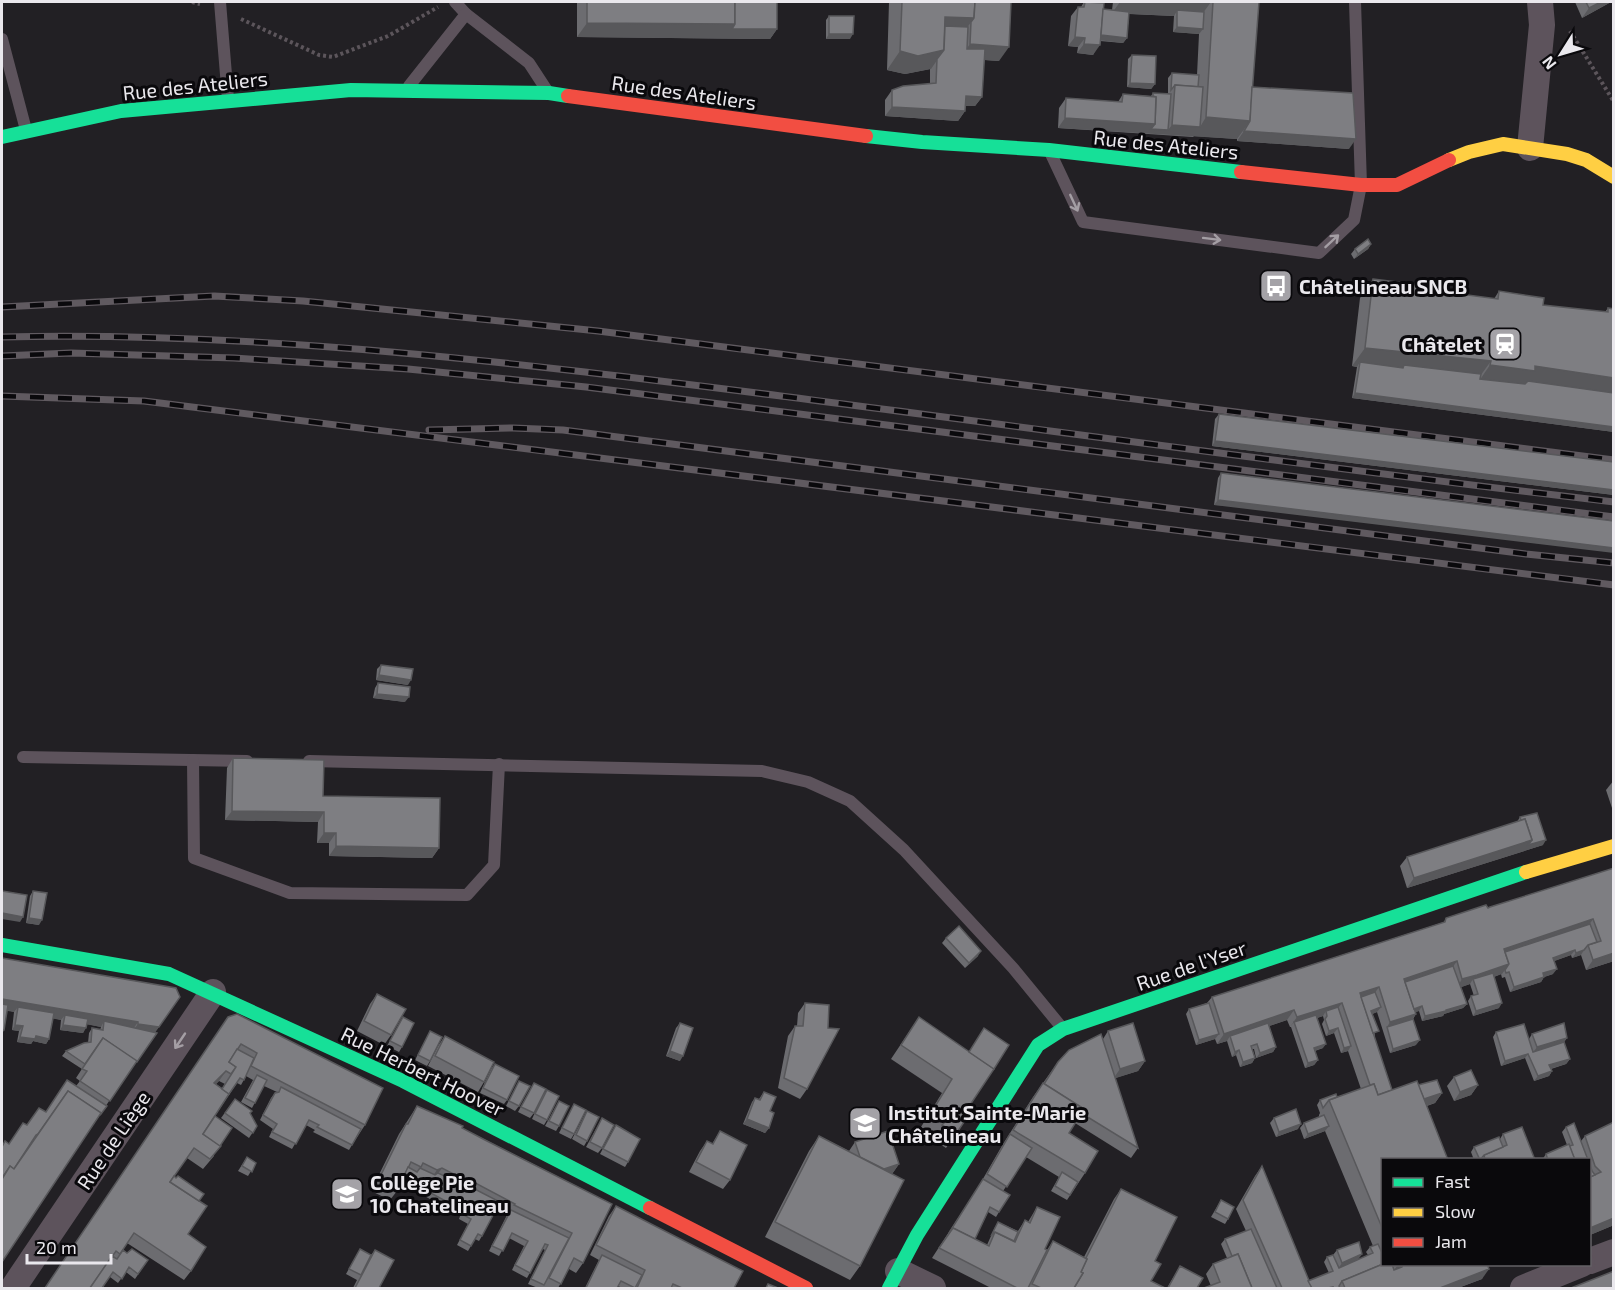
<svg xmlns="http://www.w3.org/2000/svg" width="1615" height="1290" viewBox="0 0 1615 1290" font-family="'Exo 2',sans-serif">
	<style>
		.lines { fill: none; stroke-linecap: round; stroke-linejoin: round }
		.path { stroke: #5c555b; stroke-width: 4; stroke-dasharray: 3 3; stroke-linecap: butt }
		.lane { stroke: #5d535c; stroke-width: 12 }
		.street { stroke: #5d535c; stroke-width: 26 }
		.fast { stroke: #16e098; stroke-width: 14 }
		.slow { stroke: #ffcf43; stroke-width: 14 }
		.jam { stroke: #f24e42; stroke-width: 14 }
		.rail-casing { stroke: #605a60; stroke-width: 7 }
		.rail { stroke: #0a090c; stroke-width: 4.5; stroke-dasharray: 14; stroke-linecap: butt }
		.wall { fill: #6c6c70; fill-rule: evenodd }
		.shaded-wall { fill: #58585b }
		.building { fill: #7e7e82; stroke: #58585b; stroke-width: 1.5 }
		.oneway { stroke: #a49ea4 }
		.labels { text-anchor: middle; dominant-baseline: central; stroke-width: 6; stroke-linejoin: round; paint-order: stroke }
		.street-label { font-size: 20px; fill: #eae8ed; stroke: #0a090c }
		.poi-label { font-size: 20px; font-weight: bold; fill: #eae8ed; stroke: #0a090c; text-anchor: start }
	</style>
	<rect width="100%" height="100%" fill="#222024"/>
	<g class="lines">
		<g class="path">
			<polyline points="192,2 200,4"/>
			<polyline points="241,19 319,55 333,57 388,36 438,7"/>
			<polyline points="1570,31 1614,102"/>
		</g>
		<g class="lane">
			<polyline points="220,2 228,99"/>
			<polyline points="455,2 466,14 529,63 546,89"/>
			<polyline points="2,39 26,130"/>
			<polyline points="409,86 466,14"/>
			<polyline points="1051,154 1083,222 1319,253 1354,220 1361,185 1355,2"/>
			<polyline points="23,757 247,761"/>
			<polyline points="193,760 194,858 290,893 467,895 494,865 499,764"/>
			<polyline points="309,761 762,771 808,782 850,801 904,850 1013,968 1063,1029"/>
		</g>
		<g class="street">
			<polyline points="1530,148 1542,25 1540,2"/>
			<polyline points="1590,1261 1614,1252"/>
			<polyline points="898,1271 933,1288"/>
			<polyline points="13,1288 213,992"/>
			<polyline points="1523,1288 1582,1264"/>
		</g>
		<g class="fast">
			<polyline points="866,136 922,142 1049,150 1241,172"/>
			<polyline points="2,137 121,111 351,90 549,93 568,96"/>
			<polyline points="2,945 169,974 403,1081 650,1208"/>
			<polyline points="889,1288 917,1235 1038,1045 1063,1029 1526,872"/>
		</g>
		<g class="slow">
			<polyline points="1449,160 1469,152 1503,144 1567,154 1586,160 1614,177"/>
			<polyline points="1526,872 1614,846"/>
		</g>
		<g class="jam">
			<polyline points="568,96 866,136"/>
			<polyline points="1241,172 1361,185 1397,185 1449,160"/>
			<polyline points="650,1208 806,1288"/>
		</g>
		<g class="rail-casing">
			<g id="rail">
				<polyline points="2,307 214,296 303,301 598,331 1614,460"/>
				<path d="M 2,337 C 267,331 526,364 789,397 C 1064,432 1338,470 1614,502"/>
				<polyline points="2,356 71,353 234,358 408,369 586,387 1614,517"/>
				<polyline points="2,396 144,401 1614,585"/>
				<polyline points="429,430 513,428 563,430 1526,554 1614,563"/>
			</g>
		</g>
		<use href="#rail" class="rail"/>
	</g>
	<g class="wall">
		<polygon points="577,2 777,2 777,29 770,39 577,37"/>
		<polygon points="889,2 1011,2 999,61 984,60 982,97 975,106 965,106 965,111 958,121 885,116 885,100 892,90 930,84 930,69 905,74 887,70"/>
		<polygon points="1084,2 1103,9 1112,10 1113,2 1259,2 1252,87 1349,149 1237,141 1237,139 1194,136 1193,137 1058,128 1059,108 1066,98 1118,102 1123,94 1151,96 1153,93 1168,94 1168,78 1172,73 1197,75 1199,34 1173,32 1174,16 1129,14 1127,38 1123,43 1100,41 1093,55 1077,53 1078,47 1068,46 1071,16 1078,7 1081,7"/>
		<polygon points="1575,2 1611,2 1582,18"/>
		<polygon points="829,16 850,39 826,39 826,20"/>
		<polygon points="1132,55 1155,84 1151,89 1127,87 1128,59"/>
		<polygon points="1371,244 1368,249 1354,259 1351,254 1355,249"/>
		<polygon points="1373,279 1421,289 1494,299 1499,291 1543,305 1605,312 1608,308 1614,432 1352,398 1357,367 1352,366 1360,298"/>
		<polygon points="1219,414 1614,462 1614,495 1212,446 1215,419"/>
		<polygon points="1221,473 1614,521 1214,505 1218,478"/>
		<polygon points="381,665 408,685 376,680 377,669"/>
		<polygon points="378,683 405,702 373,698 375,688"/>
		<polygon points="233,758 323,796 439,848 432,858 329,856 329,843 317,843 318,822 225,820 227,768"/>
		<polygon points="1614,780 1614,814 1606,790"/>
		<polygon points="1520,817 1543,845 1407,888 1400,866 1407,857 1517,822"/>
		<polygon points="1614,868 1614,961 1586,970 1581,955 1572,958 1571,955 1554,961 1553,974 1544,977 1541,982 1510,992 1505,977 1502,978 1501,974 1494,977 1499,1008 1473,1016 1468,1001 1471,996 1474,996 1470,984 1461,987 1467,1004 1463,1008 1444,1014 1443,1016 1422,1021 1419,1011 1415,1012 1416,1014 1413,1019 1416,1045 1390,1053 1377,1012 1372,1014 1375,1036 1374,1037 1392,1090 1418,1085 1442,1093 1435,1103 1427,1106 1383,1160 1383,1264 1487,1264 1482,1279 1458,1288 1204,1288 1211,1286 1206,1274 1213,1264 1227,1258 1221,1244 1225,1239 1246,1231 1236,1209 1255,1176 1262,1166 1308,1281 1329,1273 1324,1262 1327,1257 1333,1255 1337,1250 1358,1260 1368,1255 1366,1252 1370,1247 1373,1246 1325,1131 1304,1139 1300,1128 1304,1123 1319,1117 1319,1115 1320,1113 1317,1105 1320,1100 1337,1097 1361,1089 1348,1051 1341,1053 1334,1033 1326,1036 1322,1024 1324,1020 1323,1016 1317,1018 1323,1048 1315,1051 1318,1060 1314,1065 1305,1068 1291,1027 1290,1027 1287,1020 1269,1026 1276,1047 1273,1052 1256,1058 1254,1049 1252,1049 1255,1058 1252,1063 1240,1067 1236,1055 1232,1057 1227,1041 1217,1044 1215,1039 1196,1045 1186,1014 1189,1009 1207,1003 1212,997 1444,922 1446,918 1488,908"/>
		<polygon points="33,891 39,925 26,923 30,896"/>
		<polygon points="946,938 978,956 965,968 942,943"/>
		<path d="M 2,958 L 180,997 L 155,1032 L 2,1262 L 9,1144 L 27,1125 L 46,1112 L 76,1086 L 80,1081 L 76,1078 L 93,1052 L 82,1069 L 62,1056 L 66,1051 L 88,1043 L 89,1033 L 92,1028 L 100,1030 L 101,1027 L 87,1024 L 83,1033 L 60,1030 L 61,1020 L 53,1018 L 49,1039 L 46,1044 L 33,1041 L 31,1044 L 17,1042 L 19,1031 L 12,1030 L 14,1012 L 7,1010 L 4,1030 L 2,1034 ZM 33,1139 L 35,1139 L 14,1169 Z"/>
		<polygon points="377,994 391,1035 384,1045 357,1031 370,1004"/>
		<polygon points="805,1003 807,1089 800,1099 778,1088 788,1036 795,1026 797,1026 798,1013"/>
		<path d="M 228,1017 L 365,1125 L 352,1145 L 349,1150 L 313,1132 L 315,1130 L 306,1125 L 292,1149 L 269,1137 L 273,1129 L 260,1120 L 271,1098 L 275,1093 L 277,1092 L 264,1086 L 252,1108 L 241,1102 L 253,1080 L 246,1076 L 241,1085 L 237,1083 L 215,1116 L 214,1156 L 203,1169 L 187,1158 L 174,1176 L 199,1201 L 188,1234 L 191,1271 L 184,1280 L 127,1243 L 123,1250 L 127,1253 L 148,1260 L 135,1279 L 126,1272 L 118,1283 L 110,1277 L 45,1288 ZM 219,1081 L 225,1084 L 222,1088 L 216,1084 Z"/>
		<polygon points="403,1017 402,1047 399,1052 387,1046"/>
		<polygon points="919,1017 969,1052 964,1114 956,1134 946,1148 932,1139 934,1136 921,1127 942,1093 891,1059"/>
		<polygon points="680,1023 680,1061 666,1056 676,1028"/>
		<polygon points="430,1031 430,1061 427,1066 415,1060"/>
		<polygon points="1108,1031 1145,1061 1138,1071 1115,1078 1138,1148 1131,1158 1075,1123 1069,1133 1085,1173 1067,1200 1051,1191 1059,1177 1026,1157 1003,1191 999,1212 996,1217 988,1212 975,1239 987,1245 995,1227 998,1222 1018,1231 1025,1220 1028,1222 1037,1207 1045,1249 1047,1250 1053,1241 1084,1257 1114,1199 1121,1189 1155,1261 1151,1281 1165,1288 991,1288 932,1258 980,1184 1003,1144 1033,1097 1058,1062 1103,1039"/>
		<polygon points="1496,1032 1529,1039 1532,1034 1567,1038 1564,1042 1570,1059 1566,1064 1551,1069 1552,1071 1549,1076 1534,1081 1525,1058 1501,1066 1493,1037"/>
		<polygon points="445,1036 484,1082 478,1092 428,1066 438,1046"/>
		<polygon points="495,1064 507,1100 504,1104 480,1093 491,1069"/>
		<polygon points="1454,1077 1478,1085 1471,1095 1454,1101 1447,1086"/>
		<polygon points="519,1081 519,1106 515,1111 506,1106"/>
		<polygon points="534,1083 534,1113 530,1118 518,1112"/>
		<polygon points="547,1090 547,1120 544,1125 532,1119 543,1095"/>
		<polygon points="764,1092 770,1111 769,1128 765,1133 743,1124 752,1102 755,1098 759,1099"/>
		<polygon points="235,1099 250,1113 257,1126 249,1138 221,1118"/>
		<polygon points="559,1101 559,1126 556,1131 545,1126"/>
		<polygon points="574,1104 574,1134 571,1139 559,1133"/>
		<polygon points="417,1106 462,1128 612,1204 583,1263 576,1273 569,1269 558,1288 538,1288 528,1284 545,1250 543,1249 527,1278 512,1270 524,1246 509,1238 499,1256 489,1251 508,1213 497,1208 482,1236 479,1241 475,1239 468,1251 457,1245 468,1224 459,1219 461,1213 449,1207 448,1209 401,1183 397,1191 390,1200 371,1191 399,1134"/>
		<polygon points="587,1111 587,1141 584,1146 572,1139"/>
		<polygon points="602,1118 602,1148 598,1153 586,1147"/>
		<polygon points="1274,1118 1298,1129 1276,1137 1270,1123"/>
		<polygon points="1614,1122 1614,1225 1590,1235 1590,1160 1542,1160 1546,1154 1567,1145 1562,1132 1566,1127 1581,1141 1585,1136"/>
		<polygon points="616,1125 628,1162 625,1167 600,1154"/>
		<polygon points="720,1131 730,1180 723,1189 689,1172 700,1151 707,1141 712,1144"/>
		<polygon points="1503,1134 1535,1160 1474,1160 1471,1152 1474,1147 1500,1139"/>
		<polygon points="819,1136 849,1151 855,1142 899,1164 892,1174 860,1266 850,1280 765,1237 809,1151"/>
		<polygon points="247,1157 256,1163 248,1176 238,1171"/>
		<polygon points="1221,1200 1228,1219 1225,1224 1211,1217"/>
		<polygon points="616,1206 734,1288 622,1288 618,1286 617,1288 585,1288 599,1260 590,1255 609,1216"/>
		<polygon points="360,1249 371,1255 375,1250 379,1288 353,1288 357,1280 346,1274"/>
		<polygon points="1180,1266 1197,1288 1167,1288"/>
	</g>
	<g class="shaded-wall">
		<polygon points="1120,2 1211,2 1200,17 1177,11 1174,16 1112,13"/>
		<polygon points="1601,2 1611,2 1582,18 1589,8"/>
		<polygon points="945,17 974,18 961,36 939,26"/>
		<polygon points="587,23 735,24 777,29 770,39 577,37"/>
		<polygon points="1177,27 1203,29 1199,34 1173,32"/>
		<polygon points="829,34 853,34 850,39 826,39"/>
		<polygon points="1101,35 1127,38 1123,43 1098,40"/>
		<polygon points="1075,37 1085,38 1078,47 1068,46"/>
		<polygon points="970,44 1009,47 999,61 960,58"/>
		<polygon points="1084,44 1100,45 1093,55 1077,53"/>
		<polygon points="944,50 931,69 905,74 887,70 900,51"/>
		<polygon points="1130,83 1155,84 1151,89 1127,87"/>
		<polygon points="966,96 982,97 975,106 959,106"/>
		<polygon points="892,107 965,111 958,121 885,116"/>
		<polygon points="1206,117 1250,121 1237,139 1058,128 1065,118 1155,124 1168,130 1172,125 1200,127"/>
		<polygon points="1244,131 1356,139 1349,149 1237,141"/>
		<polygon points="1371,244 1368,249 1354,259 1358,254"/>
		<polygon points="1365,348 1491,361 1478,379 1360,362 1357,367 1352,366"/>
		<polygon points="1490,365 1535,366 1614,378 1614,399 1477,384"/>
		<polygon points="1355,393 1614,427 1614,432 1352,398"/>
		<polygon points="1215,441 1614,490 1614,495 1212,446"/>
		<polygon points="1218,500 1614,548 1614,553 1214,505"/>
		<polygon points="379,675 411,680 408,685 376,680"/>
		<polygon points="377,694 409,697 405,702 373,698"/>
		<polygon points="232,811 324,812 318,822 225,820"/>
		<polygon points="324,833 336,833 329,843 317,843"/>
		<polygon points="1532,840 1546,840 1543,845 1407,888 1414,878"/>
		<polygon points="336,846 439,848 432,858 329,856"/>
		<polygon points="2,913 23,917 20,922 2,919"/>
		<polygon points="29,918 42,920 39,925 26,923"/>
		<polygon points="1593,919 1587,928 1500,954 1504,949"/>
		<polygon points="1575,950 1571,955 1549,963 1553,958"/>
		<polygon points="1584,950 1581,955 1572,958 1576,953"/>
		<polygon points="981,951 978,956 965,968 969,963"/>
		<polygon points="1614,953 1614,961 1586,970 1593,960"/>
		<polygon points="1457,961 1450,971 1402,987 1404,979"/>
		<polygon points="1509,964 1502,974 1475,983 1473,979 1470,984 1456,989 1462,979"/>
		<polygon points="1557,969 1553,974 1544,977 1541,982 1510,992 1514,987 1543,973"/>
		<polygon points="1379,987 1372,997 1357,998 1360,993"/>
		<polygon points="180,997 152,1037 131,1033 138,1024"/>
		<polygon points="2,999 138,1022 131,1032 104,1021 101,1027 64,1020 65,1015 61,1020 17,1012 18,1007 14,1012 2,1010"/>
		<polygon points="1342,1003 1335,1012 1326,1011 1323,1016 1296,1025 1294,1022 1290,1027 1297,1017"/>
		<polygon points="1502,1003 1499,1008 1473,1016 1476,1011"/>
		<polygon points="1467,1004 1463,1008 1444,1014 1443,1016 1422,1021 1425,1016"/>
		<polygon points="1422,1006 1419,1011 1406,1015 1410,1010"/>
		<polygon points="1381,1007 1377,1012 1368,1016 1371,1011"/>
		<polygon points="1294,1010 1287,1020 1231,1039 1230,1036 1227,1041 1217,1044 1224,1034"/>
		<polygon points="1416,1014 1409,1024 1387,1027 1390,1022"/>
		<polygon points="15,1025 23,1026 19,1031 12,1030"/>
		<polygon points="63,1025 86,1028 83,1033 60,1030"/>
		<polygon points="1338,1028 1334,1033 1326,1036 1329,1031"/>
		<polygon points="1219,1034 1215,1039 1196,1045 1199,1040"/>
		<polygon points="36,1036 49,1039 46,1044 33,1041 31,1044 17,1042 20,1037"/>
		<polygon points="1567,1038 1560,1047 1530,1057 1537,1047"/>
		<polygon points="1420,1040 1416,1045 1390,1053 1393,1049"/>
		<polygon points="1326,1044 1323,1048 1310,1052 1314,1048"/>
		<polygon points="1351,1046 1348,1051 1341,1053 1344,1048"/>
		<polygon points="1276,1047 1273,1052 1256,1058 1260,1053"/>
		<polygon points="1239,1050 1236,1055 1232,1057 1235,1052"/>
		<polygon points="670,1051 683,1056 680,1061 666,1056"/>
		<polygon points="1528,1054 1525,1058 1501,1066 1505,1061"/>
		<polygon points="1255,1058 1252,1063 1240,1067 1243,1062"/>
		<polygon points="1570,1059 1566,1064 1546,1070 1549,1065"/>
		<polygon points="1318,1060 1314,1065 1305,1068 1308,1063"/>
		<polygon points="1145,1061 1138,1071 1113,1079 1120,1069"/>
		<polygon points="226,1071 219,1081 207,1093 214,1083"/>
		<polygon points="1552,1071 1549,1076 1534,1081 1538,1076"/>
		<polygon points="1478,1085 1471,1095 1454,1101 1460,1092"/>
		<polygon points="1442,1093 1435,1103 1412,1110 1419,1100"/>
		<polygon points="747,1119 769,1128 765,1133 743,1124"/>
		<polygon points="1301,1124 1298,1129 1276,1137 1279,1132"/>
		<polygon points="1329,1126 1325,1131 1304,1139 1308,1134"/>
		<polygon points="899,1164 892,1174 876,1172"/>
		<polygon points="442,1168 435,1178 430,1180 437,1170"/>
		<polygon points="1614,1218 1614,1225 1590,1235 1590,1228"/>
		<polygon points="1362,1254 1355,1264 1335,1273 1342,1263"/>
		<polygon points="1400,1264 1403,1264 1395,1276 1387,1280 1397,1266"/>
		<polygon points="1489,1269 1482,1279 1458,1288 1440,1288"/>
	</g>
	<g class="building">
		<polygon points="587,2 735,2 735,24 587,23"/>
		<polygon points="735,2 777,2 777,29 732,29 735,24"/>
		<polygon points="902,2 975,2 974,18 945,17 944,50 918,56 900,51"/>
		<polygon points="975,2 1011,2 1009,47 970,44 971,22 974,18"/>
		<polygon points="1085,2 1104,3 1100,45 1084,44 1085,38 1075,37 1078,7 1084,7"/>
		<polygon points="1213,2 1259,2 1250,121 1206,117"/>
		<polygon points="1586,2 1601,2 1589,8"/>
		<polygon points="1103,9 1129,12 1127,38 1101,35"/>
		<polygon points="1177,10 1204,12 1203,29 1177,27"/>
		<polygon points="829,16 854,16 853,34 829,34"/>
		<polygon points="945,26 968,27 967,49 985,49 982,97 966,96 965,111 892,107 892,90 903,86 936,83 937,59 944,50"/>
		<polygon points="1132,55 1156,56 1155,84 1130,83"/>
		<polygon points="1172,73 1199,75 1198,87 1175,85 1171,90"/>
		<polygon points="1175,85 1203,87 1200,127 1172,125"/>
		<polygon points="1252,87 1353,93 1356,139 1244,131 1250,121"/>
		<polygon points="1153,93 1171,94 1168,130 1151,129 1155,124 1156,97 1153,96"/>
		<polygon points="1123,94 1156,97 1155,124 1065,118 1066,98 1122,102"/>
		<polygon points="1368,239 1371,244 1358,254 1355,249"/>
		<polygon points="1373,279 1421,285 1421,289 1498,299 1499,291 1544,298 1543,305 1608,312 1608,308 1614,309 1614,378 1535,366 1535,371 1490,365 1491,361 1365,348"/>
		<polygon points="1360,362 1403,368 1404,365 1481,374 1480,379 1525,384 1528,381 1614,393 1614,427 1355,393"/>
		<polygon points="1219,414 1614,462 1614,490 1215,441"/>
		<polygon points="1221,473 1614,521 1614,548 1218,500"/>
		<polygon points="381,665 413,669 411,680 379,675"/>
		<polygon points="378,683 410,687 409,697 377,694"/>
		<polygon points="233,758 324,760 323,796 440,798 439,848 336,846 336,833 324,833 324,812 232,811"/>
		<polygon points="1537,813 1546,840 1528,845 1532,840 1525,819 1521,820 1520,817"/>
		<polygon points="1525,819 1532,840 1414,878 1407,857"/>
		<polygon points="1614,868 1614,953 1593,960 1588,945 1601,941 1593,919 1504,949 1509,964 1477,975 1462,979 1457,961 1404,979 1416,1014 1390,1022 1379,987 1360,993 1392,1090 1378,1095 1374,1084 1370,1085 1342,1003 1297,1017 1294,1010 1224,1034 1212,997 1445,922 1446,918 1486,905 1488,908 1490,907"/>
		<polygon points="2,891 27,895 23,917 2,913"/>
		<polygon points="33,891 47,893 42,920 29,918"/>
		<polygon points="1590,924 1597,942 1588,945 1584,950 1576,953 1575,950 1553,958 1557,969 1543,973 1544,977 1514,987 1509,972 1506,973 1505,970 1509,964 1505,952"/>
		<polygon points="959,926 981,951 969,963 946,938"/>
		<polygon points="2,958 176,988 180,997 159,1027 138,1024 138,1022 2,999"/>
		<polygon points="1453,966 1467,1004 1446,1010 1446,1011 1425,1016 1422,1006 1414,1009 1405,982"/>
		<polygon points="1493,973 1502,1003 1476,1011 1471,996 1478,994 1473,979"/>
		<polygon points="1375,992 1381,1007 1371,1011 1379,1031 1373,1033 1361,997"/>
		<polygon points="377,994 406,1009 391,1035 364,1021"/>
		<polygon points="805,1003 829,1005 828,1028 839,1029 807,1089 784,1078 795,1026 803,1026"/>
		<polygon points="1209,1003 1219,1034 1199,1040 1189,1009"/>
		<polygon points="2,1004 8,1005 4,1030 2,1030"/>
		<polygon points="18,1007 54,1013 49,1039 36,1036 35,1039 20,1037 23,1026 15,1025"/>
		<polygon points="1338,1007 1351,1046 1344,1048 1338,1028 1329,1031 1325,1019 1327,1016 1326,1011"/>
		<polygon points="237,1014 383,1088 365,1125 251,1066 257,1053 241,1044 229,1062 236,1067 231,1074 226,1071 214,1083 229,1094 203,1134 221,1146 210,1159 194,1148 170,1182 207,1206 188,1234 206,1247 191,1271 134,1233 120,1254 116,1251 90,1288 45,1288 228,1017"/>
		<polygon points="65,1015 88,1019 86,1028 63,1025"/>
		<polygon points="1316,1015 1326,1044 1314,1048 1318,1060 1308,1063 1294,1022"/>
		<polygon points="403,1017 414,1023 402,1047 390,1041"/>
		<polygon points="919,1017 994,1069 964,1114 968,1116 956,1134 942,1125 945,1122 931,1113 952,1079 901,1045"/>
		<polygon points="1413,1019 1420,1040 1393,1049 1387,1027"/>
		<polygon points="104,1021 157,1033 137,1062 103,1038 85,1064 66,1051 84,1043 91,1042 92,1028 103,1030"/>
		<polygon points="680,1023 693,1028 683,1056 670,1051"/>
		<polygon points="1133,1023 1145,1061 1120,1069 1108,1031"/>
		<polygon points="1268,1023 1276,1047 1260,1053 1257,1044 1251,1046 1255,1058 1243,1062 1239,1050 1235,1052 1230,1036"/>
		<polygon points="1564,1023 1567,1038 1537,1047 1532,1034"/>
		<polygon points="1524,1024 1533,1052 1564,1042 1570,1059 1549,1065 1552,1071 1538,1076 1528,1054 1505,1061 1496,1032"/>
		<polygon points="984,1028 1009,1045 994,1069 969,1052"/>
		<polygon points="430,1031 442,1037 430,1061 418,1055"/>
		<polygon points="1101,1034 1138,1148 1081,1113 1084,1109 1044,1084 1058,1062 1069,1050"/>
		<polygon points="445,1036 494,1062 484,1082 435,1056"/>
		<polygon points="103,1038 137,1061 110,1101 80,1081 87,1071 82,1069"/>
		<polygon points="237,1049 254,1058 244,1080 240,1078 229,1094 222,1089 236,1067 229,1062"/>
		<polygon points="495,1064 519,1076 507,1100 483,1088"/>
		<polygon points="1471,1070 1478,1085 1460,1092 1454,1077"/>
		<polygon points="257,1075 267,1080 255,1103 245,1098"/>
		<polygon points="67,1080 107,1106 101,1114 101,1113 68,1091 38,1134 36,1135 14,1169 10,1166 2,1178 2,1147 5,1141 9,1144 23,1123 27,1125 39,1108 46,1112"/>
		<polygon points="1437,1080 1442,1093 1424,1099 1418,1085"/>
		<polygon points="519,1081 530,1086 519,1106 509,1101"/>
		<polygon points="1417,1081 1448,1160 1383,1160 1383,1230 1329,1100 1374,1084 1378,1095"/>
		<polygon points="534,1083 546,1089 534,1113 521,1107"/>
		<polygon points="1043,1083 1084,1109 1069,1133 1098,1151 1085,1173 1013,1130"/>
		<polygon points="281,1087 361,1129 352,1145 317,1127 319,1125 309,1120 296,1144 272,1132 277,1124 263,1115 275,1093 279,1092"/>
		<polygon points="547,1090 559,1096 547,1120 535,1114"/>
		<polygon points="68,1091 101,1113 2,1262 2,1179 10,1166 14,1169"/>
		<polygon points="764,1092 776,1097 770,1111 774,1113 769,1128 747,1119 755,1098 760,1100"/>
		<polygon points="1336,1094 1337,1097 1329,1100 1323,1108 1320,1100"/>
		<polygon points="235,1099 252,1111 250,1113 257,1126 253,1133 225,1113"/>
		<polygon points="559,1101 569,1106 559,1126 549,1121"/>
		<polygon points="574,1104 586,1110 574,1134 562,1128"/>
		<polygon points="417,1106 463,1126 462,1128 485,1140 612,1204 583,1263 574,1258 561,1284 549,1278 572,1233 514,1205 515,1204 466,1178 465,1180 442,1168 437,1170 423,1163 421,1167 411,1162 397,1191 378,1181 406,1124 408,1124"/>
		<polygon points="1296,1109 1301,1124 1279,1132 1274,1118"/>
		<polygon points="587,1111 599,1117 587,1141 576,1135"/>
		<polygon points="1324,1115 1329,1126 1308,1134 1304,1123"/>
		<polygon points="215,1116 232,1128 220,1146 203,1134"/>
		<polygon points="602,1118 614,1125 602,1148 590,1142"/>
		<polygon points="1614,1122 1614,1218 1590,1228 1590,1177 1601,1172 1595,1166 1585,1136"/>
		<polygon points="1574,1123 1588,1160 1575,1160 1569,1146 1573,1145 1566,1127"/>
		<polygon points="616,1125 640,1139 628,1162 603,1149"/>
		<polygon points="1522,1127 1535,1160 1485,1160 1484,1155 1507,1145 1503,1134"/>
		<polygon points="720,1131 747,1145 730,1180 696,1162 707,1141 713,1144"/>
		<polygon points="888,1131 899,1164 884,1169 860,1157 855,1142"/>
		<polygon points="1010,1134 1032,1148 1007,1187 987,1174"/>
		<polygon points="819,1136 904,1180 860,1266 775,1222"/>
		<polygon points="1499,1137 1503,1147 1484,1155 1480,1160 1474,1147"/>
		<polygon points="1569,1144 1575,1160 1548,1160 1546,1154"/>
		<polygon points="247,1157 256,1163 252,1172 242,1166"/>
		<polygon points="1590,1164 1592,1171 1595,1175 1590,1177"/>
		<polygon points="1262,1166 1312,1288 1280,1288 1282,1288 1243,1200"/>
		<polygon points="408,1167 417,1172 420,1168 435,1175 438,1173 462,1184 463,1183 500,1202 482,1236 478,1234 471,1246 460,1240 471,1219 462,1214 465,1209 452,1202 451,1204 403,1178"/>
		<polygon points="1062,1172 1078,1182 1070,1195 1055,1186"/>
		<polygon points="174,1176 176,1178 178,1176 204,1194 199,1201 170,1182"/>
		<polygon points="983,1179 1010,1195 999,1212 990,1207 975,1239 953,1228 949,1233"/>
		<polygon points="1121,1189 1177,1217 1155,1261 1161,1264 1151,1281 1165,1288 1074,1288 1083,1273 1081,1272 1087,1259 1086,1258"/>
		<polygon points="1221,1200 1234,1207 1228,1219 1215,1212"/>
		<polygon points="616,1206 743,1271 734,1288 682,1288 673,1284 671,1288 637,1288 645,1270 596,1245"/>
		<polygon points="1037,1207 1060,1217 1045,1249 1047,1250 1028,1288 1017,1288 939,1248 953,1228 989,1246 995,1232 1015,1242 1025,1220 1030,1223"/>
		<polygon points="511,1210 569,1238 544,1285 531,1279 548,1245 545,1244 530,1273 515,1265 528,1241 512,1233 503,1251 492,1246"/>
		<polygon points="998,1222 1018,1232 1014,1241 995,1232 991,1236"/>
		<polygon points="1251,1229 1277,1288 1252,1288 1238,1254 1232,1256 1225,1239"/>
		<polygon points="1053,1241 1087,1259 1081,1272 1083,1273 1074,1288 1041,1288 1032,1284"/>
		<polygon points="1359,1242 1362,1254 1342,1263 1337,1250"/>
		<polygon points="1378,1244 1383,1255 1383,1264 1342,1281 1339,1286 1340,1288 1333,1288 1333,1287 1328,1288 1312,1288 1308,1281 1333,1271 1327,1257 1333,1255 1339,1268 1373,1253 1370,1247"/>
		<polygon points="132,1249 148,1260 138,1274 129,1267 122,1279 113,1272 102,1288 90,1288 112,1256 117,1259 123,1250 127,1253"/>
		<polygon points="360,1249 371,1255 361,1275 349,1269"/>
		<polygon points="375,1250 394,1260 379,1288 355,1288"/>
		<polygon points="1238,1254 1252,1288 1204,1288 1220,1282 1213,1264"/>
		<polygon points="602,1255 642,1275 635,1288 621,1281 617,1288 586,1288"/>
		<polygon points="1383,1264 1392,1264 1394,1270 1402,1267 1403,1264 1487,1264 1489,1269 1440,1288 1345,1288 1342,1281"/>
		<polygon points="1180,1266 1203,1278 1197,1288 1168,1288"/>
		<polygon points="1614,1271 1614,1288 1571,1288"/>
		<polygon points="768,1284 778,1288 766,1288"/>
	</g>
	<defs><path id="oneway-shaft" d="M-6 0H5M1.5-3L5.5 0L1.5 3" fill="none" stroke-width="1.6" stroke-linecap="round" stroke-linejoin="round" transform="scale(1.5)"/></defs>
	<g class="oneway">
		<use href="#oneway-shaft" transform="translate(1074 203) rotate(65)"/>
		<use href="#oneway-shaft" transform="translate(1212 239) rotate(7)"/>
		<use href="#oneway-shaft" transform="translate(1332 241) rotate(-43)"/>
		<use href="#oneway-shaft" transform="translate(180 1041) rotate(124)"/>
	</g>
	<defs>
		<g id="bus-square" transform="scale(1.725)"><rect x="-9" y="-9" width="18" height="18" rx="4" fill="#a4a2a7" stroke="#0a090c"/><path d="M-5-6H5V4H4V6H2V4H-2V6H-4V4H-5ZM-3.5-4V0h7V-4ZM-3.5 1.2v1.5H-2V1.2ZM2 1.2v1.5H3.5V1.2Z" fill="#fff"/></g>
		<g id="station-square" transform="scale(1.725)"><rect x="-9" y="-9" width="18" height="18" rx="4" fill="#a4a2a7" stroke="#0a090c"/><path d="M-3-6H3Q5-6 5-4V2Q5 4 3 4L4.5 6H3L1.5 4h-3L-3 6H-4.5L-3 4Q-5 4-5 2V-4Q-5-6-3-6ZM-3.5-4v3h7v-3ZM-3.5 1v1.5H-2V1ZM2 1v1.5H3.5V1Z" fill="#fff"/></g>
		<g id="school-square" transform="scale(1.725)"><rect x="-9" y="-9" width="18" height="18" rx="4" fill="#a4a2a7" stroke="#0a090c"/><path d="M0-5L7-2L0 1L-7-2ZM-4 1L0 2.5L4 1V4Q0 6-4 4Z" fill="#fff"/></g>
	</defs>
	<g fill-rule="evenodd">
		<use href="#bus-square" x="1276" y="286"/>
		<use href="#station-square" x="1505" y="344"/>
		<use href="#school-square" x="865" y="1123"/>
		<use href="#school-square" x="347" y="1194"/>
	</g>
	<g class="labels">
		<g class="street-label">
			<text transform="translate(195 85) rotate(-6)">Rue des Ateliers</text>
			<text transform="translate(684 92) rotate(8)">Rue des Ateliers</text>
			<text transform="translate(1166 144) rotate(6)">Rue des Ateliers</text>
			<text transform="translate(1191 965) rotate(-19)">Rue de l'Yser</text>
			<text transform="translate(423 1071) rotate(26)">Rue Herbert Hoover</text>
			<text transform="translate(113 1140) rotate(-56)">Rue de Liège</text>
		</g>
		<g class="poi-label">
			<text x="1299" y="286">Châtelineau SNCB</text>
			<text x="1482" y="344" text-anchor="end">Châtelet</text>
			<text x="888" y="1112">Institut Sainte-Marie<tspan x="888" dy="23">Châtelineau</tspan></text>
			<text x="370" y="1182">Collège Pie<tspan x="370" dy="23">10 Chatelineau</tspan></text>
		</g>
	</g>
	<rect width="1615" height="1290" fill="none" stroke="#eae8ed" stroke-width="6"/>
	<rect x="1381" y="1158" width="210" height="108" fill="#0a090c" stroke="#646266" stroke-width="1.5"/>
	<rect x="1393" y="1178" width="30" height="9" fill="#16e098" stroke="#646266" stroke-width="1.5"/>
	<text x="1435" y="1188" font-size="18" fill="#eae8ed">Fast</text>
	<rect x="1393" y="1208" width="30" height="9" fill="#ffcf43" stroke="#646266" stroke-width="1.5"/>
	<text x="1435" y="1218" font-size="18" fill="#eae8ed">Slow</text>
	<rect x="1393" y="1238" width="30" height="9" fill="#f24e42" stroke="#646266" stroke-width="1.5"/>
	<text x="1435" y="1248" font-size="18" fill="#eae8ed">Jam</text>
	<g transform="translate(1561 54) rotate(233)" stroke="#0a090c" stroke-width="4.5" paint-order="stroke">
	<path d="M0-4.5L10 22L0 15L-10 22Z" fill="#eae8ed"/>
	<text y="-9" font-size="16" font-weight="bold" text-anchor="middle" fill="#eae8ed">N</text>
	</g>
	<path d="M27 1254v9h84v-9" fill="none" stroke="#eae8ed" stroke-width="3"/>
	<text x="36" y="1254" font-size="18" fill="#eae8ed" stroke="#0a090c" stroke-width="4.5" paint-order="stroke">20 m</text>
</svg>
